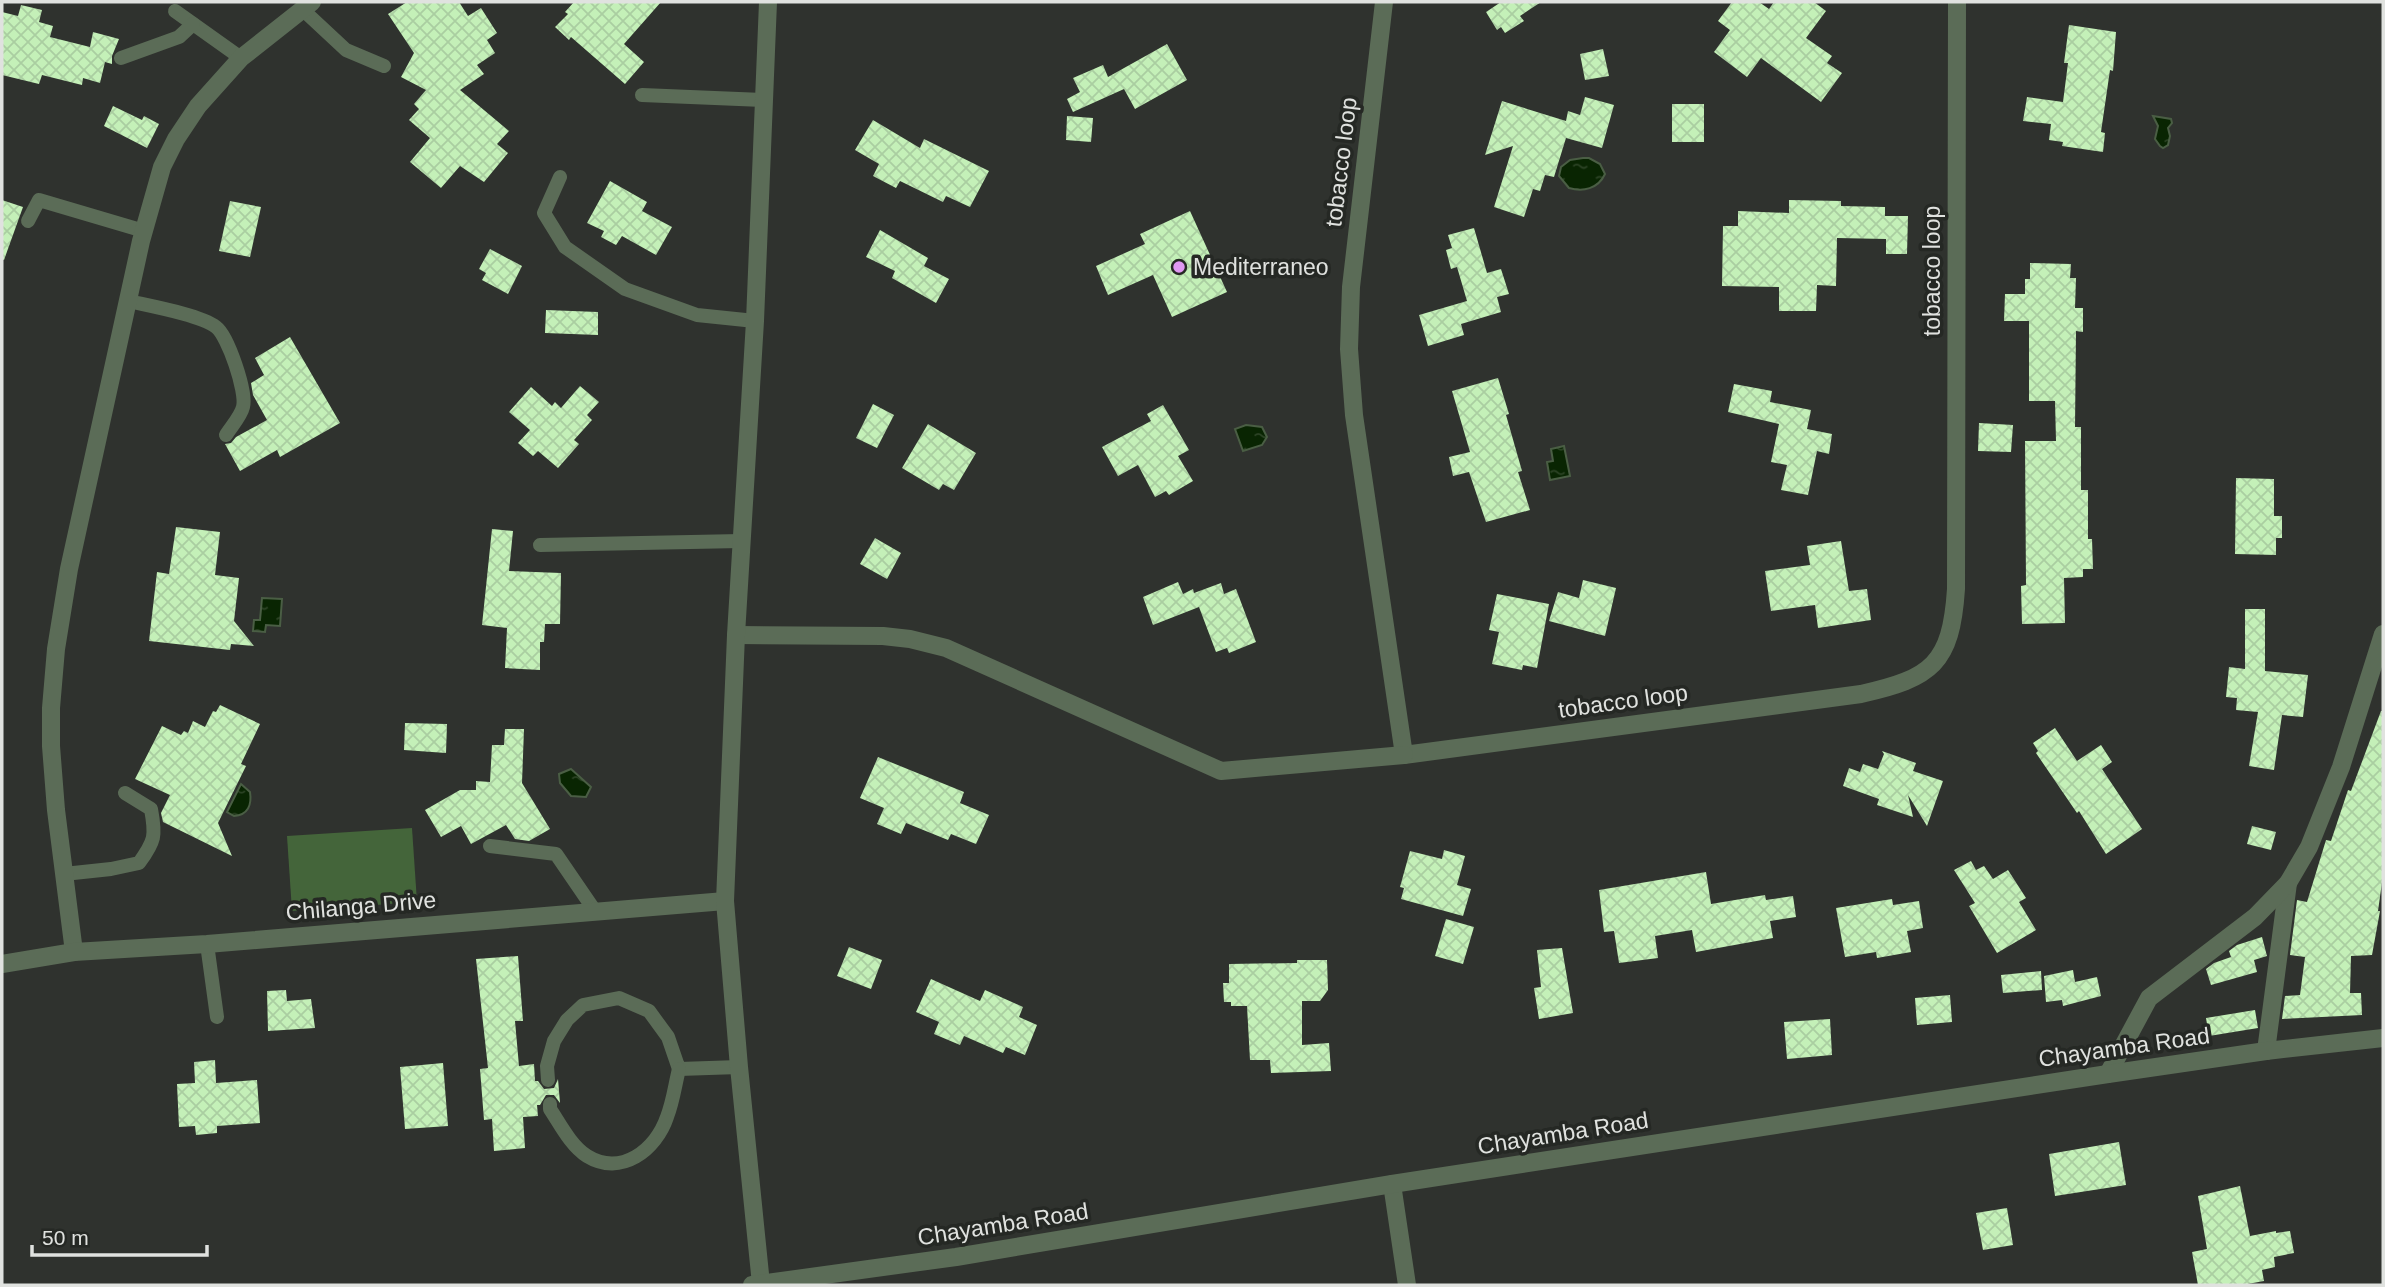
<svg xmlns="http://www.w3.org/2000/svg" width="2385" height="1287" viewBox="0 0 2385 1287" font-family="Helvetica,sans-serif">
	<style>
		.grass { fill: #44653a }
		.water { fill: url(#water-ripples); stroke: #4a5e44; stroke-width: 2 }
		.building { fill: url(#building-cross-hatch) }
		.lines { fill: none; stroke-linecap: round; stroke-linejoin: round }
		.service { stroke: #5b6c57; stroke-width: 14 }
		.minor { stroke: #5b6c57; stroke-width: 18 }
		.tertiary { stroke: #5b6c57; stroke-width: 18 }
		.poi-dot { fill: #df98f1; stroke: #252824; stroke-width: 2.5 }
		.labels { text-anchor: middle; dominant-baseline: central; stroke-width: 7; stroke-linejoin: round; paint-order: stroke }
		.street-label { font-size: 23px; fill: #e0e2df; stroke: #252824 }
		.poi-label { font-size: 23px; fill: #e0e2df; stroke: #252824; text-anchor: start }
	</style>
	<defs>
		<pattern id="water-ripples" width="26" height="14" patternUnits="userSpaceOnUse" patternTransform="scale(1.75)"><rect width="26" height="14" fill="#092502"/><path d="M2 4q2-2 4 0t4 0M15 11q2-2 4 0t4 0" fill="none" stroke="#2d4426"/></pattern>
		<pattern id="building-cross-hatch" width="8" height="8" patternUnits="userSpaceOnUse" patternTransform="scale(1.75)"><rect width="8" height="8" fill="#c4f0b8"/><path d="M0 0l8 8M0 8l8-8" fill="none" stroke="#aacea1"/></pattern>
	</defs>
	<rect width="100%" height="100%" fill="#2f322e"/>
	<polygon class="grass" points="412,828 417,902 292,911 287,836"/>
	<g class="water">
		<polygon points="2153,116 2171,119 2172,123 2168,128 2170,136 2168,145 2163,148 2160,146 2155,139 2158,126"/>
		<path d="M 1583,158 L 1589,158 L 1600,164 L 1605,174 C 1598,189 1583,192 1569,188 L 1559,176 L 1561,167 L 1570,160 Z"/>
		<polygon points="1246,425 1262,427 1267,437 1262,445 1243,451 1235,429"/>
		<polygon points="1564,446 1570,476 1550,480 1547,462 1553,461 1551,449"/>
		<polygon points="262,598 282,599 280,626 266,625 265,632 253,631 254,620 260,620"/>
		<polygon points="571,769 591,787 586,797 571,796 560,783 559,774"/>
		<path d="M 241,784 L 250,792 C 252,805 248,815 234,816 L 227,812 Z"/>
	</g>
	<g class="building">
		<polygon points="407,2 459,2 468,16 481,8 497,33 487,40 495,53 477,65 484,74 460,90 509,131 497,144 508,153 484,182 460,166 441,188 410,162 430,138 409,120 419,109 414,104 426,90 401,77 414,53 388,14"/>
		<polygon points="574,2 661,2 624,44 644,62 625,84 571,37 569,40 555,27 568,14 565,12"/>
		<polygon points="1501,2 1541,2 1520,16 1524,21 1505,33 1501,27 1497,30 1486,12"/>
		<polygon points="1732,2 1759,2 1769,9 1774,2 1814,2 1826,11 1806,38 1832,56 1827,63 1842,73 1821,102 1761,58 1747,77 1714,52 1730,30 1718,21"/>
		<polygon points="21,5 42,10 39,22 53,26 50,37 90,47 93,32 119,39 112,56 112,64 105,62 100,83 83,78 82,85 42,75 39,84 2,75 2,12 18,16"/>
		<polygon points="2069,25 2116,32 2113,71 2110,70 2101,132 2105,133 2103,152 2062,146 2063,142 2049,140 2051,124 2023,121 2027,97 2063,102 2068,63 2064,63"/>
		<polygon points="1167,44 1187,80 1135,109 1124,89 1073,112 1067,99 1080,92 1073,78 1103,65 1108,77"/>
		<polygon points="1603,49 1609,76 1585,80 1580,54"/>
		<polygon points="1585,97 1614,105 1602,148 1566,138 1554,177 1545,175 1540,191 1533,189 1524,217 1494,207 1513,146 1485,155 1502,101 1566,121 1568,111 1580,115"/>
		<rect x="1672" y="104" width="32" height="38"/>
		<polygon points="113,106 142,120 144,116 159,124 147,148 104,126"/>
		<polygon points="1067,116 1093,118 1091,142 1066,140"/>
		<polygon points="873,120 920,148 924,139 989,171 970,207 946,196 943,202 900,181 896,188 873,176 879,164 855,150"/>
		<polygon points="610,181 647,202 642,211 672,227 656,255 622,236 616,245 601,237 604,231 587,223"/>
		<polygon points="2,200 23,207 4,260 2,259"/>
		<polygon points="1789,200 1841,201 1841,206 1885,207 1885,216 1908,216 1907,254 1886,254 1886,239 1837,238 1836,286 1817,285 1816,311 1779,311 1779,287 1722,286 1723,226 1738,226 1738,211 1789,213"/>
		<polygon points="230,201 261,207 250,257 219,251"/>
		<polygon points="1190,211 1227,292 1172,317 1153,275 1108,295 1096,266 1145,244 1140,234"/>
		<polygon points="1474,228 1487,273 1501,269 1509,294 1497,297 1501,312 1461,324 1464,335 1428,346 1419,315 1467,301 1457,267 1451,269 1446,250 1452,248 1448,235"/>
		<polygon points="880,230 928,258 924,266 949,279 936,303 892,278 895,271 866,257"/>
		<polygon points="490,249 522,266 508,294 482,280 486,273 479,269"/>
		<polygon points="2030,263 2071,264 2070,278 2076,278 2075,308 2083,308 2083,332 2076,331 2075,427 2081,427 2081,490 2088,490 2088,539 2092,539 2093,569 2083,569 2083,577 2064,578 2065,623 2022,624 2021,586 2026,585 2025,441 2056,441 2055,401 2029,401 2029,321 2004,321 2005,294 2025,294 2025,279 2030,279"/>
		<polygon points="546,310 598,312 598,335 545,333"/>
		<polygon points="290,337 340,423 280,457 277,450 240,471 225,444 231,443 236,437 267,420 253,395 251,383 264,375 255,358"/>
		<polygon points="1498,378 1509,414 1506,415 1522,471 1518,472 1530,510 1486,522 1469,472 1453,476 1449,457 1470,452 1452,391"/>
		<polygon points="1734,384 1772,391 1770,402 1811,410 1807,429 1832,434 1829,454 1817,451 1808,495 1781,490 1787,465 1771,462 1779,424 1728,412"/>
		<polygon points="580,386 599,402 587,415 592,420 574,440 579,444 558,468 538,451 533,456 518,443 530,430 509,412 531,387 552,406 555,402 561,408"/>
		<polygon points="873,404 894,415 877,448 856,438"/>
		<polygon points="1163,405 1189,450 1178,456 1193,481 1169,495 1166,491 1155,497 1138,465 1118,476 1102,447 1151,421 1147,414"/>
		<polygon points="1979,423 2013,425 2011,452 1978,451"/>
		<polygon points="928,424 976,453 954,490 943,484 939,490 902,468"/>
		<polygon points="2236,478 2274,479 2274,516 2282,516 2282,538 2276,538 2276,555 2235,554"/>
		<polygon points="176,527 220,532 215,575 239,578 234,621 254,646 231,644 230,650 149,641 157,572 169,574"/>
		<polygon points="492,529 513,531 509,571 561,573 560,624 545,624 544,642 540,642 540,670 505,668 507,628 482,625"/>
		<polygon points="875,538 901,553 887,579 860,564"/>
		<polygon points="1841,541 1849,591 1867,589 1871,620 1818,628 1815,605 1771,611 1765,571 1810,565 1807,546"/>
		<polygon points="1583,580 1616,588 1605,636 1549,621 1558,592 1579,598"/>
		<polygon points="1178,582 1183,594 1193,589 1194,593 1221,583 1224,594 1236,589 1256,642 1229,653 1227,648 1216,652 1199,607 1153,625 1143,597"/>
		<polygon points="1497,594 1549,604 1537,668 1523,665 1522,670 1492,664 1499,632 1489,630"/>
		<polygon points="2245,609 2265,609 2265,671 2308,675 2303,717 2282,715 2274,770 2249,766 2258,712 2236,710 2237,698 2226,697 2229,667 2245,669"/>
		<polygon points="220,705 260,724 241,764 246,766 218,823 232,856 163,822 161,813 170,795 135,779 162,726 181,735 184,731 188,733 193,721 205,727 213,711 216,712"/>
		<polygon points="2381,711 2383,711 2383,875 2378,911 2380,911 2372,955 2351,956 2350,993 2361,993 2362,1015 2282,1019 2285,996 2300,995 2305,957 2290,955 2297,900 2307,902 2326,840 2331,841 2348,790 2351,791"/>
		<polygon points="405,723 447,724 446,753 404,750"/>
		<polygon points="2055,728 2077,761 2101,745 2112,762 2102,769 2142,829 2106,854 2079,811 2077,813 2036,753 2038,751 2033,743"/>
		<polygon points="505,729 524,729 522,783 550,829 529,841 515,839 506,825 471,844 461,826 441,837 425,810 460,790 476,790 476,781 490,782 492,745 504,745"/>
		<polygon points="1882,751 1916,763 1913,771 1943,781 1927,826 1908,795 1913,817 1877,805 1879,799 1843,786 1849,768 1860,772 1863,764 1878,769 1884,754"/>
		<polygon points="878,757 964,792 960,803 989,815 976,844 951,834 948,840 906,823 901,834 877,824 884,808 860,798"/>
		<polygon points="2252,826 2276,832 2271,850 2247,844"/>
		<polygon points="1444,850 1465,856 1457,885 1471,889 1463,916 1401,899 1404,888 1400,887 1410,851 1442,859"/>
		<polygon points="1971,861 1976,870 1984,866 1993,879 2008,870 2026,898 2019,902 2036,930 1997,953 1969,906 1975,903 1954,870"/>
		<polygon points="1706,872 1711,904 1765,895 1766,900 1793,896 1796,917 1770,921 1773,938 1696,952 1692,930 1655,936 1658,958 1619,963 1614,931 1604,932 1599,890"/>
		<polygon points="1892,899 1893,905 1919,901 1923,928 1907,931 1911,952 1877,958 1876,952 1845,957 1836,908"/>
		<polygon points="1446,919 1474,927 1463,964 1435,956"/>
		<polygon points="2262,937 2267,956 2254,960 2257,972 2211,985 2206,969 2214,963 2231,957 2229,951 2237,945"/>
		<polygon points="849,947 882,960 871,989 837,976"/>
		<polygon points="1562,948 1573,1013 1539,1019 1534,988 1541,987 1537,950"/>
		<polygon points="518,956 523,1021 515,1021 519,1066 534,1064 535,1081 538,1081 544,1089 554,1088 558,1079 560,1103 554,1095 546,1095 540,1105 537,1105 538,1116 523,1117 525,1148 494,1151 492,1119 484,1120 480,1069 488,1068 476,959"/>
		<polygon points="1297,960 1327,960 1328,990 1320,1001 1302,1001 1302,1045 1329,1043 1331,1071 1271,1073 1270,1060 1250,1060 1247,1006 1231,1006 1231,1002 1224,1002 1223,983 1229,983 1229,964 1297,963"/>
		<polygon points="2073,970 2075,982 2097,977 2101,996 2063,1006 2062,1000 2046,1002 2044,976"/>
		<polygon points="2041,971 2042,990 2003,993 2001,975"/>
		<polygon points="931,979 980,1001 985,990 1023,1007 1019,1017 1037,1025 1025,1055 1006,1047 1003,1053 964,1036 960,1045 934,1034 939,1022 916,1012"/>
		<polygon points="286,990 287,1001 311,999 315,1028 268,1031 267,991"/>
		<polygon points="1950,995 1952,1022 1917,1025 1915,998"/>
		<polygon points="2255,1010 2258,1028 2209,1036 2206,1018"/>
		<polygon points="1830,1019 1832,1055 1787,1059 1784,1022"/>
		<polygon points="215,1060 216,1083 257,1080 260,1123 217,1126 217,1133 196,1135 195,1126 179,1127 177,1084 195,1083 194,1062"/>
		<polygon points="443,1063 448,1126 405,1129 400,1067"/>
		<polygon points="2119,1142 2126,1185 2055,1196 2049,1154"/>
		<polygon points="2240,1186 2250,1236 2276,1231 2276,1233 2290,1231 2294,1253 2274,1257 2275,1267 2262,1270 2264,1281 2242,1285 2198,1285 2192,1252 2207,1249 2198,1196"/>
		<polygon points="2007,1208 2013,1245 1983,1250 1976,1213"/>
	</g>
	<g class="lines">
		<g class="service">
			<polyline points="302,9 346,50 384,66"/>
			<polyline points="175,11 241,58"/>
			<polyline points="121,58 179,37 193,24"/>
			<polyline points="642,95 763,100"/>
			<polyline points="560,177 544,213 565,247 625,289 697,315 755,321"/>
			<polyline points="28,221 39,200 144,231"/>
			<path d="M 128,301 C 150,306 200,315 216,327 C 228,336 247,392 243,407 C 241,416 231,427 226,435"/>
			<polyline points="540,545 741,541"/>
			<polyline points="490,846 556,854 595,911"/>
			<path d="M 64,874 L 111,869 L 139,863 C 155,841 156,836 151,809 L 125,793"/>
			<polyline points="207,944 217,1017"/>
			<polyline points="548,1080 547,1066 554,1041 567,1020 583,1005 619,998 649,1011 668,1037 679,1069 739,1067"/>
			<path d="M 550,1104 L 550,1109 C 560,1124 571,1146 587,1156 C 621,1177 656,1150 667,1117 C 673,1102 675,1085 679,1069"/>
		</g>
		<g class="minor">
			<path d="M 1384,2 L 1351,287 L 1349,349 L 1354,415 L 1404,755 L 1861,694 C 1932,678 1951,664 1956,589 L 1957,2"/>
			<polyline points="736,635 883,636 910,639 946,648 1221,771 1404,755"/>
			<polyline points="74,952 56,810 51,746 51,708 56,649 69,569 141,241 162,167 176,139 198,106 241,58 312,2"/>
			<polyline points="2,964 74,952 207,944 725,901"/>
			<polyline points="2266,1051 2288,883"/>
			<polyline points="2108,1074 2149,998 2255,917 2288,883 2309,847 2341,767 2383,634"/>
			<polyline points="1392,1184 1407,1285"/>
			<polyline points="761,1284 739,1067 725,901 736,635 755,321 768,2"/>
		</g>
		<polyline class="tertiary" points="752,1285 956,1257 1392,1184 2108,1074 2266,1051 2383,1038"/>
	</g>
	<circle class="poi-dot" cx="1179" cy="267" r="7"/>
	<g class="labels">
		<g class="street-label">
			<text transform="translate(1341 162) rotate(-83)">tobacco loop</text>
			<text transform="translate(1932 271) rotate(-90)">tobacco loop</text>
			<text transform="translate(1623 701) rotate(-8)">tobacco loop</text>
			<text transform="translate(361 906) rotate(-5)">Chilanga Drive</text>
			<text transform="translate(2124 1047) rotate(-8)">Chayamba Road</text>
			<text transform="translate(1563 1133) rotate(-9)">Chayamba Road</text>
			<text transform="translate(1003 1224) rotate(-9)">Chayamba Road</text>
		</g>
		<g class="poi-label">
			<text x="1193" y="267">Mediterraneo</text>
		</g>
	</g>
	<rect width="2385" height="1287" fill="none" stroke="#e0e2df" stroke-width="7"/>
	<path d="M32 1245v10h175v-10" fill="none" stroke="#e0e2df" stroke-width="3.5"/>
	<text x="42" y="1245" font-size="21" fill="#e0e2df" stroke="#252824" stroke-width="5" paint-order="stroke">50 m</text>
</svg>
